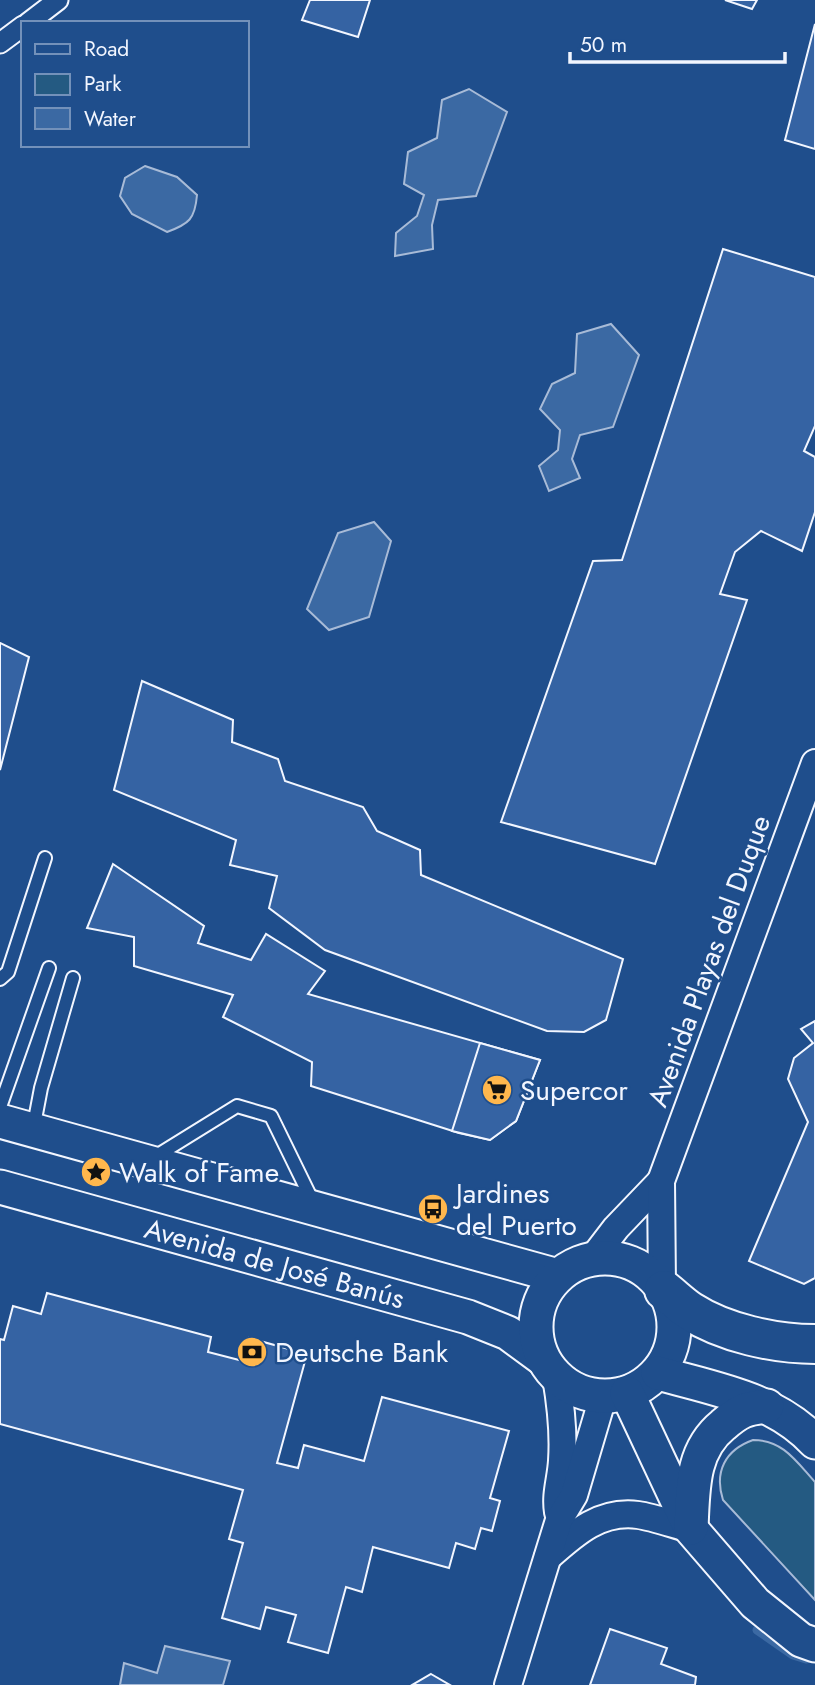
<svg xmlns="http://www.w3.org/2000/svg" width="815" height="1685" viewBox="0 0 815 1685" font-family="Jost,sans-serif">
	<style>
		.green { fill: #245a82; stroke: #a8bbd7; stroke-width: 2 }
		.water { fill: #3b69a3; stroke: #a8bbd7; stroke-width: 2 }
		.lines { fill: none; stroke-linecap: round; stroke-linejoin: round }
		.stream { stroke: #3b69a3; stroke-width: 9 }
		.building { fill: #3563a3; stroke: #f2f6ff; stroke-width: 2 }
		.service-casing { stroke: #f2f6ff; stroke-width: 16 }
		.pedestrian-casing { stroke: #f2f6ff; stroke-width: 23 }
		.minor-casing { stroke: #f2f6ff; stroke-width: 30 }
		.tertiary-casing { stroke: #f2f6ff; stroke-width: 37 }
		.trunk-casing { stroke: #f2f6ff; stroke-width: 42 }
		.service { stroke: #1f4e8c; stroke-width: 12 }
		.pedestrian { stroke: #1f4e8c; stroke-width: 19 }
		.minor { stroke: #1f4e8c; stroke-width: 26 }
		.tertiary { stroke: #1f4e8c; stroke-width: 33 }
		.trunk { stroke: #1f4e8c; stroke-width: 38 }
		.labels { text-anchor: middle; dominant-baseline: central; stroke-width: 5; stroke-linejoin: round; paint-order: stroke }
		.street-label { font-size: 28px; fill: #f2f6ff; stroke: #1f4e8c }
		.poi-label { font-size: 28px; fill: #f2f6ff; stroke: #1f4e8c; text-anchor: start }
	</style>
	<rect width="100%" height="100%" fill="#1f4e8c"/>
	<path class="green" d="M 753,1440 C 783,1440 796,1461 815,1482 L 815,1600 L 723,1500 C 714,1472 725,1450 753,1440 Z"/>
	<g class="water">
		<polygon points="469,89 507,112 476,196 438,200 432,225 433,249 395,256 396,233 417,216 424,195 404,184 408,152 437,138 442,100"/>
		<path d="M 145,166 L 177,177 L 197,195 C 195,219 189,224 167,232 L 132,214 L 120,196 L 125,178 Z"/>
		<polygon points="611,324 639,355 613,427 580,435 572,459 580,478 549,491 539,466 558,450 560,430 540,409 552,384 575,373 577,334"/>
		<polygon points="374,522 391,541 369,617 329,630 307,609 338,533"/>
		<polygon points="165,1646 230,1661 223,1685 120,1685 124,1663 157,1673"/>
	</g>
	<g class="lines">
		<polyline class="stream" points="757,1630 793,1655 806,1659"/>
	</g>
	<g class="building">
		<polygon points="310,0 370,0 358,37 302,20"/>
		<polygon points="725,0 757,0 752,9"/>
		<polygon points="815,24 815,149 785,140"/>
		<polygon points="723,249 815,277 815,426 804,451 815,457 815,512 802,551 761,531 735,552 720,594 747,600 655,864 501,822 593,561 622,560"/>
		<polygon points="0,643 29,657 0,770"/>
		<polygon points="142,681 233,720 232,742 278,759 285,781 363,807 377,831 420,850 421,875 623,959 606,1020 584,1032 547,1031 325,950 269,908 277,876 230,865 236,840 114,790"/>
		<polygon points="113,864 204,926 198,943 251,960 266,934 325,971 308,994 540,1060 516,1121 490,1140 459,1133 311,1086 312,1062 223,1017 233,995 134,966 134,937 87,928"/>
		<polygon points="815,1021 815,1278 804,1284 749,1261 808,1122 788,1079 794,1058 813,1043 801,1029"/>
		<polygon points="480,1043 540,1060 516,1121 490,1140 452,1131"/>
		<polygon points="47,1293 211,1337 208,1352 243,1361 249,1338 307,1354 277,1463 298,1468 304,1445 364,1461 382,1397 509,1431 490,1498 500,1501 492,1531 481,1528 475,1549 456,1543 449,1568 373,1547 362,1592 346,1587 328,1653 288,1642 296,1615 266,1607 260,1629 222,1618 243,1543 229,1539 243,1490 0,1424 0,1339 4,1340 13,1306 41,1314"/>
		<polygon points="610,1629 667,1648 661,1664 696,1677 695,1685 590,1685"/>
		<polygon points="431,1674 450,1685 412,1685"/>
	</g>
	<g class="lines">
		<g class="service-casing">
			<g id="service">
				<polyline points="0,979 8,972 45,858"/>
				<polyline points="0,1107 49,968"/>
				<polyline points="33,1130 41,1088 73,978"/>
				<polyline points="153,1158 237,1106 271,1116 313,1202"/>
			</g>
		</g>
		<g class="pedestrian-casing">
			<g id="pedestrian">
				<polyline points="28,23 58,0"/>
				<polyline points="0,43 23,26"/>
			</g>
		</g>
		<g class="minor-casing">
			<g id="minor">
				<polyline points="593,1258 616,1228 661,1181"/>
				<polyline points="662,1287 661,1181 815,763"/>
				<path d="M 556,1377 C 561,1406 564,1432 562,1461 C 561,1479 555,1494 558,1512"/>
				<path d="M 548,1557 C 575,1533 600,1510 638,1515 C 653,1517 675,1525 691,1529"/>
				<polyline points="508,1685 559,1520 574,1495 603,1397"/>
			</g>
		</g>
		<g class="tertiary-casing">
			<g id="tertiary">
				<polyline points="0,1121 558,1276"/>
				<path id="s1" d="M 0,1187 L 468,1317 L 508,1333 L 542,1358"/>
				<circle cx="605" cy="1327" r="69"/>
				<path d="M 658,1373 C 714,1389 774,1398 815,1442"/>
				<polyline points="627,1393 691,1529 755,1603 801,1640 815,1645"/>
				<path d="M 691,1528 C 693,1490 691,1451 723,1425 C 739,1411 746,1408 767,1406"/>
			</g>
		</g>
		<g class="trunk-casing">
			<path id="trunk" d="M 664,1290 C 673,1297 681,1305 690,1311 C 724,1333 775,1344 815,1344"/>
		</g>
		<use href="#service" class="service"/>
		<use href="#pedestrian" class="pedestrian"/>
		<use href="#minor" class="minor"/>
		<use href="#tertiary" class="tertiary"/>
		<use href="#trunk" class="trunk"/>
	</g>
	<defs>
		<g id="supermarket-disc" transform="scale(1.575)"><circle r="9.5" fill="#ffb74d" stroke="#1f4e8c"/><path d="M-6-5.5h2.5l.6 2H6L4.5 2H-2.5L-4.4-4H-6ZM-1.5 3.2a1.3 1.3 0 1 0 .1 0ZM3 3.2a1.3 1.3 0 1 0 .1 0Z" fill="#111"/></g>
		<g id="sight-disc" transform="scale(1.575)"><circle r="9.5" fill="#ffb74d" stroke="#1f4e8c"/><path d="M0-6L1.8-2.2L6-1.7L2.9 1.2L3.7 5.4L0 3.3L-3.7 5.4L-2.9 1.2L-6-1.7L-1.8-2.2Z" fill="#111"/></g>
		<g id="bus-disc" transform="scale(1.575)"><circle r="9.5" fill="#ffb74d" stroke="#1f4e8c"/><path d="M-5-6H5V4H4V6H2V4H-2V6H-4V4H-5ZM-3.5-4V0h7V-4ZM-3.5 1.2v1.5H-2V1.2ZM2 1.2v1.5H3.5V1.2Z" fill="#111"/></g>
		<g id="bank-disc" transform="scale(1.575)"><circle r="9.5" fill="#ffb74d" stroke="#1f4e8c"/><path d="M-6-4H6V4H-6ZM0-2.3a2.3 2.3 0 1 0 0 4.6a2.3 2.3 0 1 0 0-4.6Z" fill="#111"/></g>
	</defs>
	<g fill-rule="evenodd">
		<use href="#supermarket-disc" x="497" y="1090"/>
		<use href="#sight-disc" x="96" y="1172"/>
		<use href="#bus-disc" x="433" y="1209"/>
		<use href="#bank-disc" x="252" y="1352"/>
	</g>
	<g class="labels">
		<g class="street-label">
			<text transform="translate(709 961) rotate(-70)">Avenida Playas del Duque</text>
			<text stroke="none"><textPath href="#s1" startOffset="285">Avenida de José Banús</textPath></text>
		</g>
		<g class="poi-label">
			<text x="520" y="1090">Supercor</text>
			<text x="119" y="1172">Walk of Fame</text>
			<text x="456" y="1193">Jardines<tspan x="456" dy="32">del Puerto</tspan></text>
			<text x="275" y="1352">Deutsche Bank</text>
		</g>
	</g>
	<rect x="21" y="21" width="228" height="126" fill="#1f4e8c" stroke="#7391ba" stroke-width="2"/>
	<rect x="35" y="44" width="35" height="10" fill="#1f4e8c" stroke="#7391ba" stroke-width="2"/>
	<text x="84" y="56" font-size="21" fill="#f2f6ff">Road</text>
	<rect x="35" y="74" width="35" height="21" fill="#245a82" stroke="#7391ba" stroke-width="2"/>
	<text x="84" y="91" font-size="21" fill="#f2f6ff">Park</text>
	<rect x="35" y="108" width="35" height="21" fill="#3b69a3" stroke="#7391ba" stroke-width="2"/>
	<text x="84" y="126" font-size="21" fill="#f2f6ff">Water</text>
	<path d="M570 52v10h215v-10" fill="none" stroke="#f2f6ff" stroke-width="3.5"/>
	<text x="580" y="52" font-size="21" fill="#f2f6ff" stroke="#1f4e8c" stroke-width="5" paint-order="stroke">50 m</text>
</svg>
